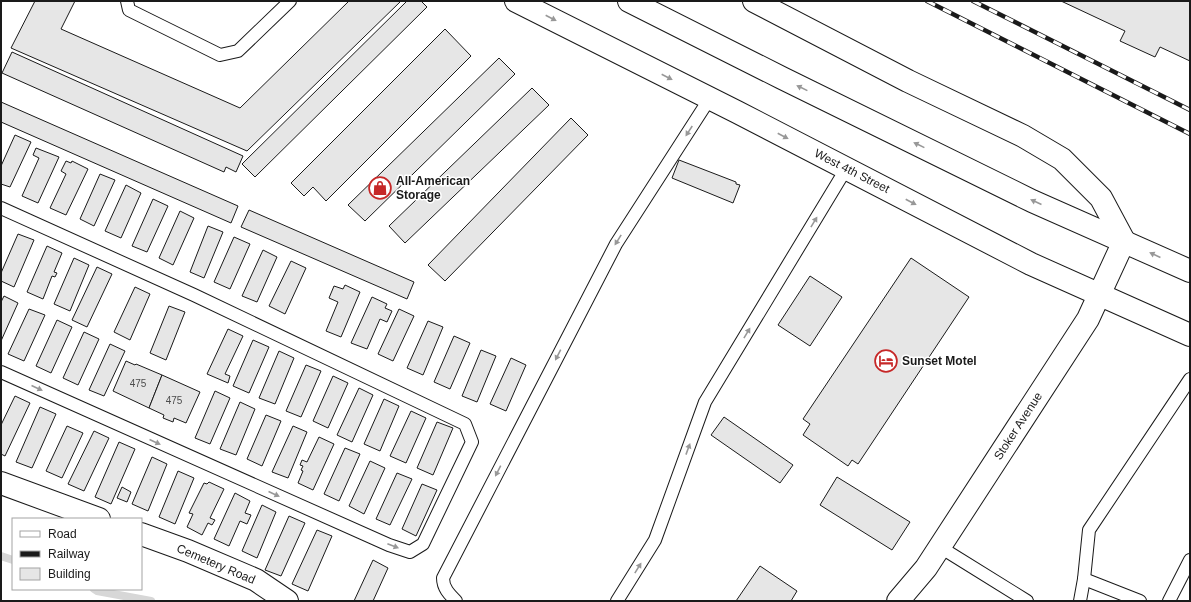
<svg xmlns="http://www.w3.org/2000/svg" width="1191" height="602" viewBox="0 0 1191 602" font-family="Helvetica,sans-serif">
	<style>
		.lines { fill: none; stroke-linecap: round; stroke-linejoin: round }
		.stream { stroke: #d7d7d7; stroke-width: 8 }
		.building { fill: #e6e6e6; stroke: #1a1a1a }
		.service-casing { stroke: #1a1a1a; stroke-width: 14 }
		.minor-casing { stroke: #1a1a1a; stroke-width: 24 }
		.tertiary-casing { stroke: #1a1a1a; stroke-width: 24 }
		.secondary-casing { stroke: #1a1a1a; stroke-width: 24 }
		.service { stroke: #fff; stroke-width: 12 }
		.minor { stroke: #fff; stroke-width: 22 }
		.tertiary { stroke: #fff; stroke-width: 22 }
		.secondary { stroke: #fff; stroke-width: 22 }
		.rail-casing { stroke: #1a1a1a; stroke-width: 4.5 }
		.rail { stroke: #fff; stroke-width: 3; stroke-dasharray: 9; stroke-linecap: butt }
		.oneway { fill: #989898 }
		.labels { text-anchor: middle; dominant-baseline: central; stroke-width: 3; stroke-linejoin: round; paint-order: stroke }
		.number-label { font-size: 10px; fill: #4d4d4d }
		.street-label { font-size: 12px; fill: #1a1a1a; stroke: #fff }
		.poi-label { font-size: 12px; font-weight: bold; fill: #1a1a1a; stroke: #fff; text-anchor: start }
	</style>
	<rect width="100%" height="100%" fill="#fff"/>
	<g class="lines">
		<g class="stream">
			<polyline points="1,556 13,560"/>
			<polyline points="94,589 97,591 151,601"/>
		</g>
	</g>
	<g class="building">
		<polygon points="35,1 75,1 61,29 240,108 349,1 401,1 247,151 11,48"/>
		<polygon points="407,1 421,1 427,7 255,177 242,164"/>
		<polygon points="1061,1 1190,1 1190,61 1160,47 1155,57 1120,41 1125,31"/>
		<polygon points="445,29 471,56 326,201 313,187 304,196 291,183"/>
		<polygon points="12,52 243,156 236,172 226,167 224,172 2,73"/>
		<polygon points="499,58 515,74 365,221 348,205"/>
		<polygon points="532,88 549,105 405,243 389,226"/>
		<polygon points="1,102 238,206 231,223 1,122"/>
		<polygon points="571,118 588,135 445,281 428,265"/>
		<polygon points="15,135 31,142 10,187 1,184 1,166"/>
		<polygon points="36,148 59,157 38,203 22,196 39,158 33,155"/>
		<polygon points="679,160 736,182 736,184 740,185 733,203 672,178"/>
		<polygon points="66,161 71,163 72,161 88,169 66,215 50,208 66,174 61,171"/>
		<polygon points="100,174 115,180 94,226 80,219"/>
		<polygon points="126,185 141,193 121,238 105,231"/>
		<polygon points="153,199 168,206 147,252 132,246"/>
		<polygon points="249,210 414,282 407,299 241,227"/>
		<polygon points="180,211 194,218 173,265 159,258"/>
		<polygon points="208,226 223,232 204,278 190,272"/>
		<polygon points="18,234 34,240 14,287 1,281 1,273"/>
		<polygon points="234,237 250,244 230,289 214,282"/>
		<polygon points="47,246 62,253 54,272 57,273 55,277 52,276 43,299 27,292"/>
		<polygon points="263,250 277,257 257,302 242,296"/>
		<polygon points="74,258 89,265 70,311 54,304"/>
		<polygon points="911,258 969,297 858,464 852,460 848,466 803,435 810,424 803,419"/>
		<polygon points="291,261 306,268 285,314 269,306"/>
		<polygon points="97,267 112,274 87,327 72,320"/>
		<polygon points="810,276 842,297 810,346 778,325"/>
		<polygon points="345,285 360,292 341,337 326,331 338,302 329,298 334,286 343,289"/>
		<polygon points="135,287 150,294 130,340 114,332"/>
		<polygon points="4,296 18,303 1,341 1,302"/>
		<polygon points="372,297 387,304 385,308 392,311 387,322 380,319 367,349 351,343"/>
		<polygon points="169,306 185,312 166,360 150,353"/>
		<polygon points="29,309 45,315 24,361 8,354"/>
		<polygon points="399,309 414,316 393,361 378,354"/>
		<polygon points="57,320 72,327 51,373 36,366"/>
		<polygon points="428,321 443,327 423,375 407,368"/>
		<polygon points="228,329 243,336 225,374 230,376 228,383 207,374"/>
		<polygon points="84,332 99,339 78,385 63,378"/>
		<polygon points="454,336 470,343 450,389 434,382"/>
		<polygon points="253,340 269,347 249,393 233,386"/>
		<polygon points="110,344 125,351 104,396 89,390"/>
		<polygon points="481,350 496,356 477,402 462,396"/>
		<polygon points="279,351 294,358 275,404 259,398"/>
		<polygon points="511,358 526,365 506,411 490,404"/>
		<polygon points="126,361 135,365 136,364 162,375 149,408 113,391"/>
		<polygon points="306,365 321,371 301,417 286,411"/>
		<polygon points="162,375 200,392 186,423 174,418 173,422 163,418 164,415 149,408"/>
		<polygon points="333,376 348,383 328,428 313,421"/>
		<polygon points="359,388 373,395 352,442 337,435"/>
		<polygon points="215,391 230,398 210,444 195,438"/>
		<polygon points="15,396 30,403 5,456 1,454 1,425"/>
		<polygon points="384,399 399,406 380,451 364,444"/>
		<polygon points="240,402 255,409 236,455 220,449"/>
		<polygon points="40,407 56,414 32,468 16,462"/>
		<polygon points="411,411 426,418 406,463 390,456"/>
		<polygon points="266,415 281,421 262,466 247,459"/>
		<polygon points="724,417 793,465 780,483 711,435"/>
		<polygon points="437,422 453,428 433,475 417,468"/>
		<polygon points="67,426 83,433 62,478 46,471"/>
		<polygon points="293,426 307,432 288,478 272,472"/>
		<polygon points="94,431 109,438 84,491 68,484"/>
		<polygon points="319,437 334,444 313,490 298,483 303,471 301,470 303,466 300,465 302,460 307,462"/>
		<polygon points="119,442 135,449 111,504 95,497"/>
		<polygon points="345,448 360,454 339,501 324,494"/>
		<polygon points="152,457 167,464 148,511 132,504"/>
		<polygon points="370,461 385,468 364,514 349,506"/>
		<polygon points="178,471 194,478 175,524 159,517"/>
		<polygon points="397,473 412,479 390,525 376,519"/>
		<polygon points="837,477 910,522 892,550 820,505"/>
		<polygon points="209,482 224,489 210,518 215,520 212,525 208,523 202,535 187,527 193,514 189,513 204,483 207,484"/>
		<polygon points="422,484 437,490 416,536 402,529"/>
		<polygon points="122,487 131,492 127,502 117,498"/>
		<polygon points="235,493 250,501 245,513 251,515 247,524 240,521 229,546 214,539"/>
		<polygon points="262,505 276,512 257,558 242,551"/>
		<polygon points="289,516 305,523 281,576 265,570"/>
		<polygon points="317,530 332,536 308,591 292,584"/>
		<polygon points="373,560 388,568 373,601 354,601"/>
		<polygon points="760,566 797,591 791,601 736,601"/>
	</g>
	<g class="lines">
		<g class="service-casing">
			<g id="service">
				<polyline points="127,1 129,10 220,55 238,51 290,1"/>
				<polyline points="1,208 194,295 465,424 472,442 423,544 410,552 389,545 1,372"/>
				<polyline points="940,547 1027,601"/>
				<polyline points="1084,579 1140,601"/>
				<path d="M 456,601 C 449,594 443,588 443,578 L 616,244 L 710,98"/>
				<polyline points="617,601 655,540 705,402 846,169"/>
				<polyline points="1080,601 1084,579 1089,530 1190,379"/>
				<polyline points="1169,601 1190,560"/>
			</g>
		</g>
		<g class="minor-casing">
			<g id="minor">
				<polyline points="754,1 908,81 1023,136 1062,159 1101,198 1124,241"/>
				<polyline points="1,483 99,519"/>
				<polyline points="141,534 188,551 256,580 287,601"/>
			</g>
		</g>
		<g class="tertiary-casing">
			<polyline id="tertiary" points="898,601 926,568 1088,319 1124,241"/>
		</g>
		<g class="secondary-casing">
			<g id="secondary">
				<polyline points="516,1 737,112 1031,264 1190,335"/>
				<polyline points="629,1 782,78 1032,201 1190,271"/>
			</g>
		</g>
		<use href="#service" class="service"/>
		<use href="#minor" class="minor"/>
		<use href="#tertiary" class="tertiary"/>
		<use href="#secondary" class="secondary"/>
		<g class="rail-casing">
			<g id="rail">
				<polyline points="927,1 1190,134"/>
				<polyline points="973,1 1190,110"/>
			</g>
		</g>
		<use href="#rail" class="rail"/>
	</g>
	<defs><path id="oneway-solid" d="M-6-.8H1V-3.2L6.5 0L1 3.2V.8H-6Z"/></defs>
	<g class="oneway">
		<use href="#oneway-solid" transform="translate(551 18) rotate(27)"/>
		<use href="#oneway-solid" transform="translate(667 77) rotate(27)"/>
		<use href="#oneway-solid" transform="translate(802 88) rotate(-154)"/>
		<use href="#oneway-solid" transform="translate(689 131) rotate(123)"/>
		<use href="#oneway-solid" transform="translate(783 136) rotate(28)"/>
		<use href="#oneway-solid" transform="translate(919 145) rotate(-154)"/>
		<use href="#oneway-solid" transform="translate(911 202) rotate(28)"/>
		<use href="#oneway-solid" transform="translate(1036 202) rotate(-156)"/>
		<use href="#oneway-solid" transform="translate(814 222) rotate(-59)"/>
		<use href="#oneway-solid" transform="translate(618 240) rotate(122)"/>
		<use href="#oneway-solid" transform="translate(1155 255) rotate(-155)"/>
		<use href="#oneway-solid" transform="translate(747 333) rotate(-59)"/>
		<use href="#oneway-solid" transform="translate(558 355) rotate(117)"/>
		<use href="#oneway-solid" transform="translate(37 388) rotate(24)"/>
		<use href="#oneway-solid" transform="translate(155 442) rotate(24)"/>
		<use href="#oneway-solid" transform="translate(688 449) rotate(-70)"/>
		<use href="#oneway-solid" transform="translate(498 471) rotate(117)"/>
		<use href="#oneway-solid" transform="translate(274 494) rotate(24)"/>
		<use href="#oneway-solid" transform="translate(393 546) rotate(21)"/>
		<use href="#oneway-solid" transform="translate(638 568) rotate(-58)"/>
	</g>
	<defs>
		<g id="shop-ring" transform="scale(1.15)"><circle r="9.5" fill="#fff" stroke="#c62828" stroke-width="1.5"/><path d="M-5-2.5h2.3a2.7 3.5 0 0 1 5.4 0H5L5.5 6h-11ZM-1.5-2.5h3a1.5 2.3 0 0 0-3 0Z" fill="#c62828"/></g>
		<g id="hotel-ring" transform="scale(1.15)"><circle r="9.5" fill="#fff" stroke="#c62828" stroke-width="1.5"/><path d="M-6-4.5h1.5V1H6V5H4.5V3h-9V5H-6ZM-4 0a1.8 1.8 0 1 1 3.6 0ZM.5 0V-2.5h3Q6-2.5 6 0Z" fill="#c62828"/></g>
	</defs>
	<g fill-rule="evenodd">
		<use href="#shop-ring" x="380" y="188"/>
		<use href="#hotel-ring" x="886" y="361"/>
	</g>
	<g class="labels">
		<g class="number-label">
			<text x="138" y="383">475</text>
			<text x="174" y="400">475</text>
		</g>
		<g class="street-label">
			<text transform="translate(852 171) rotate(27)">West 4th Street</text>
			<text transform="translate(1018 426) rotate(-57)">Stoker Avenue</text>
			<text transform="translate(216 564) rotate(23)">Cemetery Road</text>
		</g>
		<g class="poi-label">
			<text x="396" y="181">All-American<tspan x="396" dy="14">Storage</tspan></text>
			<text x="902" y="361">Sunset Motel</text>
		</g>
	</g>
	<rect width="1191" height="602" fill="none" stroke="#1a1a1a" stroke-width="4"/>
	<rect x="12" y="518" width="130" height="72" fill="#ffffff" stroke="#a3a3a3"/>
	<rect x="20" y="531" width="20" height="6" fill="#ffffff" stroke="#a3a3a3"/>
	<text x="48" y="538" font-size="12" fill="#1a1a1a">Road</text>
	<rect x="20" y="551" width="20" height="6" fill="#1a1a1a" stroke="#a3a3a3"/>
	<text x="48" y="558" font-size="12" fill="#1a1a1a">Railway</text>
	<rect x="20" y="568" width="20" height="12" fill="#e6e6e6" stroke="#a3a3a3"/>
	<text x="48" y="578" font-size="12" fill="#1a1a1a">Building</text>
</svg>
